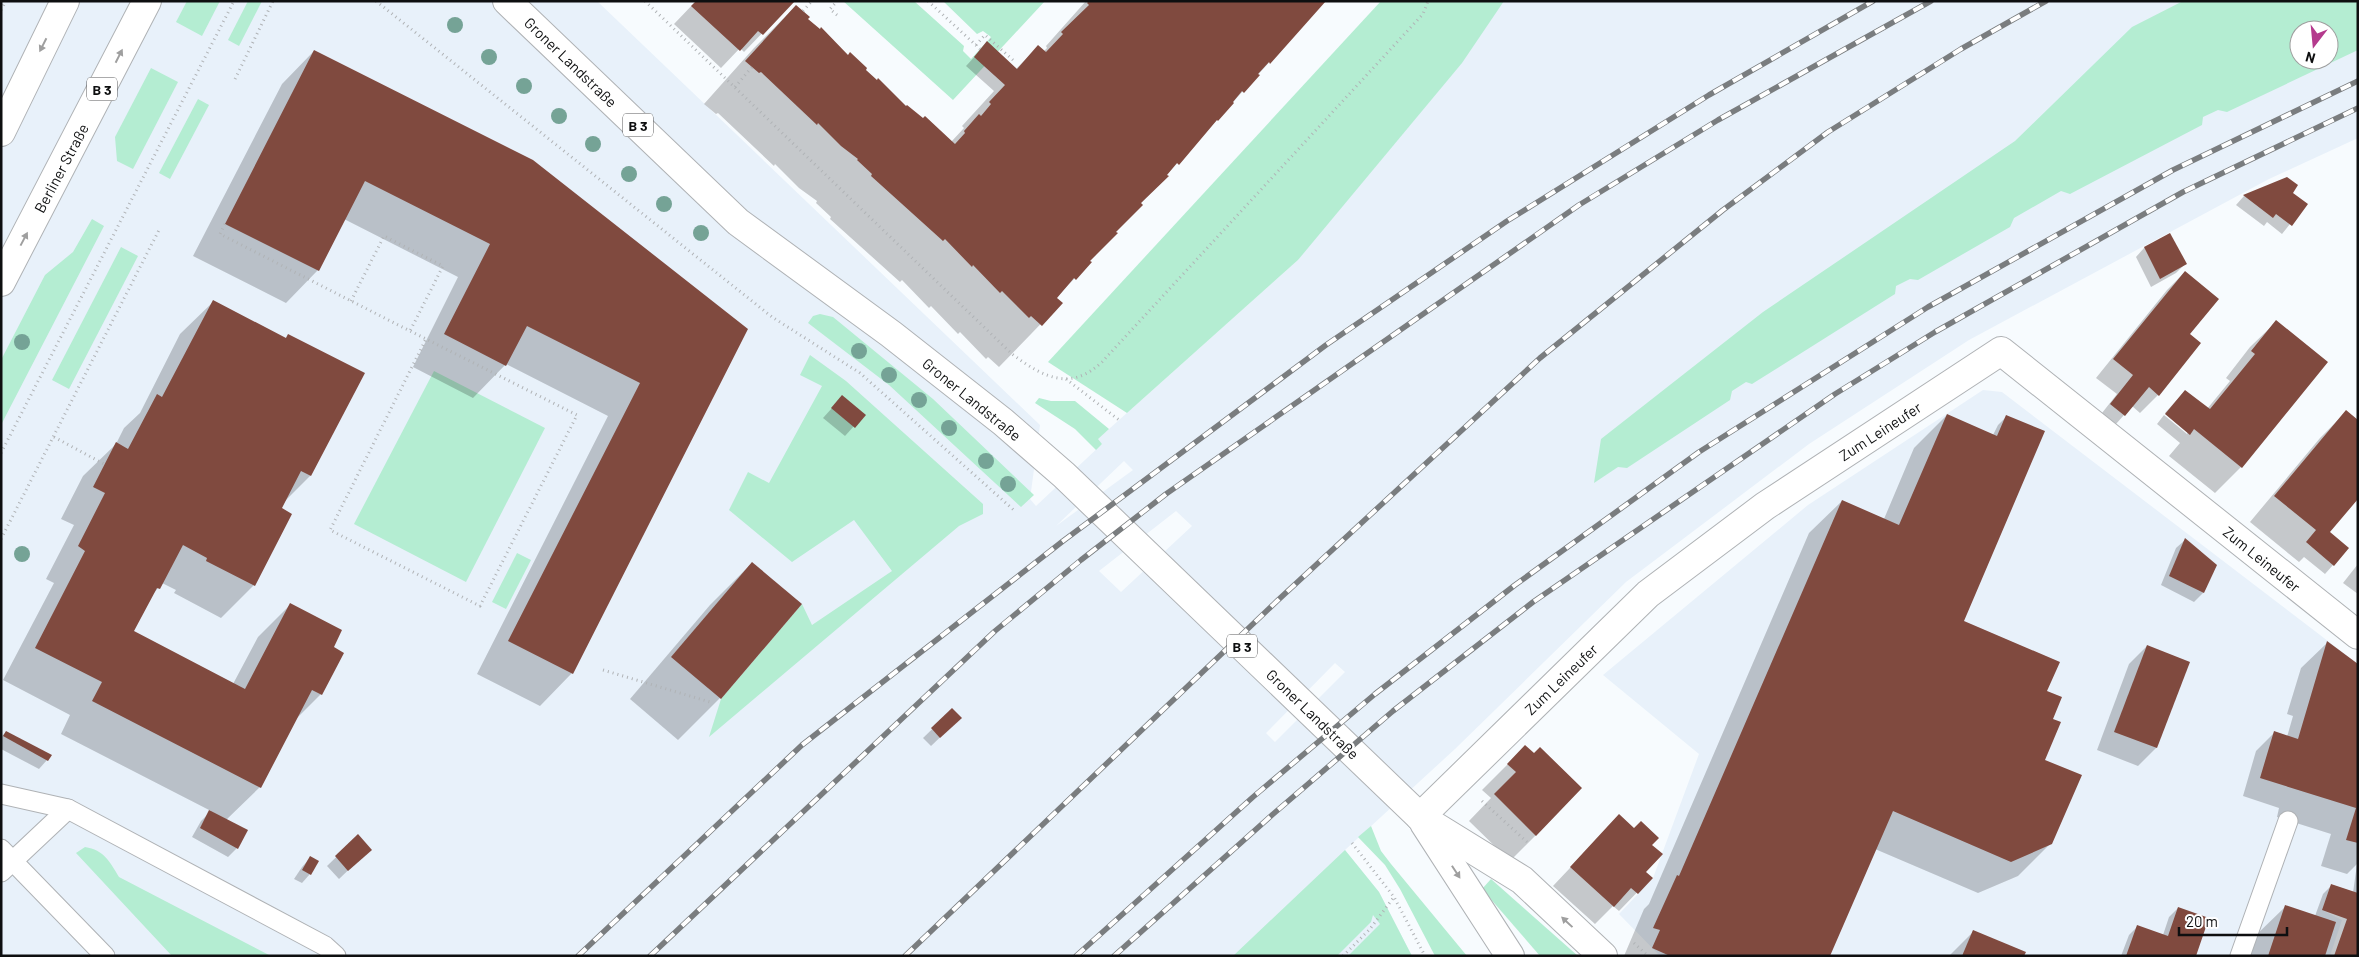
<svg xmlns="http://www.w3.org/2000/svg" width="2359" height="957" viewBox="0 0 2359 957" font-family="Barlow,sans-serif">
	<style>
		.built { fill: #e8f1fa; fill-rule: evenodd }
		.green { fill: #b4edd2; fill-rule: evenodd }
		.shadow { fill: #0003 }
		.building { fill: #804a3f }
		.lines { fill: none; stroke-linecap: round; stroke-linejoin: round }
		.service-casing { stroke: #afb2b5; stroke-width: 21 }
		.minor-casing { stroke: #afb2b5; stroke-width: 30 }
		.primary-casing { stroke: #afb2b5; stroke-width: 30 }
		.path { stroke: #b0b3b6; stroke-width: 3; stroke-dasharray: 1 4; stroke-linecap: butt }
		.service { stroke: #fff; stroke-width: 19 }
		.minor { stroke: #fff; stroke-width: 28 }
		.primary { stroke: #fff; stroke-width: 28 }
		.rail-casing { stroke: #7a7d7f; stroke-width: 5.5 }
		.rail { stroke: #fff; stroke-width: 4; stroke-dasharray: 11; stroke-linecap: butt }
		.tree { fill: #75a396 }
		.oneway { fill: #9f9f9f }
		.labels { text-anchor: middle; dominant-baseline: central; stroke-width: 5; stroke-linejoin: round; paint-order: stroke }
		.shield { fill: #fff; stroke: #565758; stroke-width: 1 }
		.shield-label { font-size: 14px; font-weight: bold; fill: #0e0f10 }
		.street-label { font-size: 15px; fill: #0e0f10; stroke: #fff }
	</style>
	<rect width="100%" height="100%" fill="#f7fbfe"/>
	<g class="built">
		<path d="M 1,1 L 597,1 L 1040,425 L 1030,499 L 1036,506 L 1102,444 L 1097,439 L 1109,429 L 1298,260 L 1458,1 L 2358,1 L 2358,138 L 2269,179 L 1969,340 L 1809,444 L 1626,582 L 1455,749 L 1345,850 L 1379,892 L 1412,956 L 1,956 ZM 2299,30 L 2329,30 L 2329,60 L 2299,60 ZM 1124,461 L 1133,470 L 1056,526 ZM 1176,511 L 1192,526 L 1121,592 L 1099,571 ZM 1335,663 L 1345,672 L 1275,742 L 1266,733 Z"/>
		<polygon points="1983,390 2002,392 2358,664 2358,893 2331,884 2322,910 2342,920 2330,956 1660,956 1619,914 1653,878 1699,754 1603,675 1808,505"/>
	</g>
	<g class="green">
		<polygon points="187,1 220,1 202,36 176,22"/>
		<polygon points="248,1 262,1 239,46 228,40"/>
		<polygon points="843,1 914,1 964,46 963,51 971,59 991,37 983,31 977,34 943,1 1045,1 953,100"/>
		<polygon points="1381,1 1504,1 1462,63 1298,260 1127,413 1048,362"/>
		<path d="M 2183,1 L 2358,1 L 2358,50 L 2227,112 L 2218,110 L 2203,117 L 2202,125 L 2070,194 L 2061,191 L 2014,218 L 2010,227 L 1918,280 L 1910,279 L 1896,286 L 1895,294 L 1752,384 L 1746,382 L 1732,391 L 1730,400 L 1627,468 L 1618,467 L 1594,483 L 1601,439 L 1763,312 L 2015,141 L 2132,27 ZM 2299,30 L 2329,30 L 2329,60 L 2299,60 Z"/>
		<polygon points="151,68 178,82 133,169 117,161 115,137"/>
		<polygon points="198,99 209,105 170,179 159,173"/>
		<polygon points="92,219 104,226 1,425 1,360 45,275 73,252"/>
		<polygon points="121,247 138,256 69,389 52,380"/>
		<polygon points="820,314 833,317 933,399 1034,495 1021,507 889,385 808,323 813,316"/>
		<polygon points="810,355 846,381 983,504 983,514 959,526 709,737 721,699 802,604 812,625 892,571 854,520 792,562 729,510 748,472 769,483 822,386 800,375"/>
		<polygon points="434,371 545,428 466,582 354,524"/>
		<polygon points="1039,398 1051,401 1075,401 1109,429 1098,439 1102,444 1096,450 1075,429 1035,403"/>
		<polygon points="517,553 531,560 506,609 492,602"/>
		<polygon points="1371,826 1381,851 1391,864 1467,956 1435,956 1400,889 1385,865 1358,837"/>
		<path d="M 85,847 C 104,850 110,862 119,877 L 271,956 L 172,956 L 76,853 Z"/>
		<polygon points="1345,850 1379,892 1412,956 1348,956 1380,924 1373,915 1371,922 1337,956 1233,956"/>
		<polygon points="1491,879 1578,956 1540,956 1482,889"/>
	</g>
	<g class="shadow">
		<polygon points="696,1 793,1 744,52 740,48 721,68 674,24"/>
		<polygon points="1086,1 1325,1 1088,261 1090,262 1056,298 1061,303 999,367 988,357 986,359 960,332 958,334 931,306 929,308 902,280 900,282 830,219 831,217 816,203 817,201 799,188 775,164 774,166 718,113 716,114 704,104 754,48 796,6 807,19 906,108 951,142 964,128 962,126 994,91 966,66 979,52 1016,69 1038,47 1044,51 1047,48 1046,46"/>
		<polygon points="314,51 746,329 572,673 540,706 477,674 608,416 506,364 473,398 413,367 458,277 344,219 318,270 286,303 193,256 282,84"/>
		<polygon points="2287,178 2291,193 2306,204 2282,234 2267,222 2264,226 2236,205 2244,196"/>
		<polygon points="2169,234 2185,264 2176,273 2151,287 2136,257 2144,248"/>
		<polygon points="2185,272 2188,335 2199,344 2158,395 2140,413 2132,406 2116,424 2102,413 2117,394 2096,378 2167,290"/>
		<polygon points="213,302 285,339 288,335 310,476 283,503 254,585 221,618 174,593 176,590 162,583 150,598 132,632 233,684 258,637 290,605 332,648 321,694 293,722 260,787 226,820 237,848 228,857 192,837 201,821 211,811 61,734 70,715 3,680 54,583 46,579 74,525 61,519 83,476 116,444 124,428 140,413 180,334"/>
		<polygon points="2276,322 2241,467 2215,493 2169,456 2180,443 2157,424 2164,415 2187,434 2188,432 2165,413 2185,391 2207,409 2230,381 2226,378 2250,347"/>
		<polygon points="842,397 864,415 845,436 823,418"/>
		<polygon points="2346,412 2325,536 2333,565 2325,574 2304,557 2299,562 2250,522 2320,438"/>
		<polygon points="1947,415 1993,435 1998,425 2007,416 1962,621 2045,692 2051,720 2043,760 2051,843 2018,876 1978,893 1875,849 1829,956 1624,956 1644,909 1649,904 1809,533 1842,501 1884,519 1914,448"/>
		<polygon points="2185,540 2216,566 2203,593 2194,602 2161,585 2176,548"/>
		<polygon points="752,563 800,604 720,698 678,740 630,699 710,605"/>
		<polygon points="2358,564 2358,594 2343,583"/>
		<polygon points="2327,643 2358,666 2358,956 2247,956 2252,939 2285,907 2315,916 2323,894 2331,886 2353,893 2357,864 2347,874 2321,866 2331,834 2277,817 2279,808 2243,796 2256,751 2274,733 2287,737 2293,716 2287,714 2301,668"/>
		<polygon points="2147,646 2156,748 2138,766 2097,750 2129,664"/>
		<polygon points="952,710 951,727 931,746 923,738"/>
		<polygon points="6,732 47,760 39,769 1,749 1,737"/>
		<polygon points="1525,747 1536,835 1510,861 1469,821 1491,798 1482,790"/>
		<polygon points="1602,834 1651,845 1644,872 1651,878 1619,911 1613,906 1595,924 1553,886"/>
		<polygon points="358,836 361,858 339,879 327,866"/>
		<polygon points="310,858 310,874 302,883 294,879 302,867"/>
		<polygon points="2178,908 2194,956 2121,956 2129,935 2137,927 2163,935 2169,917"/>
		<polygon points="1973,932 2023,956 1949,956"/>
	</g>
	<g class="building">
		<polygon points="696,1 795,1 763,35 758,31 740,51 691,6"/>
		<polygon points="1089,1 1326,1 1270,64 1269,62 1258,74 1260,75 1244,93 1242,91 1233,102 1234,103 1218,121 1217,120 1179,165 1177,163 1167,175 1169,176 1141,203 1143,205 1116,232 1118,233 1090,261 1092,262 1076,280 1074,278 1057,298 1063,303 1042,326 1031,316 1029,318 1002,291 1000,293 973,265 972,267 945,239 943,241 871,176 872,174 857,160 858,159 841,146 818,123 817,125 761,72 759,73 745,61 796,5 810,17 808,19 820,29 821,27 848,55 850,52 867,68 866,70 877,80 878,78 906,106 907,105 923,118 925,116 955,144 965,133 964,131 979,114 981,116 991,104 989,102 1005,85 974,57 987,41 1017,69 1038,45 1046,52 1063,34 1061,32 1089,5 1087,3"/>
		<polygon points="314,50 533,160 748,329 573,674 508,641 640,383 527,326 506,366 444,334 490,244 365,181 319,271 225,224"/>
		<polygon points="2287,177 2298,185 2293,193 2308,204 2292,226 2276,214 2273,218 2243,195"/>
		<polygon points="2170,233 2187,264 2160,279 2144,247"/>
		<polygon points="2185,271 2219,299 2190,334 2201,343 2159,396 2149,387 2125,416 2110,404 2133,375 2113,359"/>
		<polygon points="213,300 286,338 288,334 365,373 311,476 301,471 282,508 292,514 255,586 206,561 207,558 183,545 160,589 157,588 134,631 245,689 290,603 342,630 334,647 344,653 322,695 312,690 261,788 92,701 102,682 35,648 85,551 78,546 105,493 93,487 116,442 128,449 157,394 162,397"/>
		<polygon points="2276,320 2328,362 2242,468 2194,429 2190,435 2165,414 2185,390 2210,409 2255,354 2251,351"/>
		<polygon points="842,395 866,415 855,428 831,408"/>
		<polygon points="2346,410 2358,420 2358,499 2330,532 2349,548 2334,566 2306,542 2316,530 2274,496"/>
		<polygon points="1947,414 1997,436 2006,415 2045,431 1964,621 2060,662 2047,691 2062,697 2053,719 2061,722 2045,760 2082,775 2052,844 2011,862 1893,811 1830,956 1670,956 1652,948 1660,930 1653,928 1677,875 1679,876 1842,500 1899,525"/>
		<polygon points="2185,538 2217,565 2204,593 2169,576"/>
		<polygon points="752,562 802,604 721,699 671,657"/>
		<polygon points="2327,641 2358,664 2358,843 2346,840 2356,808 2260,778 2274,731 2298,739"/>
		<polygon points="2147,645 2190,662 2157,748 2114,732"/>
		<polygon points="952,708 962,718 940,738 931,728"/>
		<polygon points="6,731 52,755 48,761 3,736"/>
		<polygon points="1525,745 1534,753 1540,747 1582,788 1536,836 1494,794 1516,772 1507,764"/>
		<polygon points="209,810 248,830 238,849 200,828"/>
		<polygon points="1619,814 1634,828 1641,821 1659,838 1652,845 1663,854 1646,872 1653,878 1638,894 1631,888 1614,907 1570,867"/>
		<polygon points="358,834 372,850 348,871 335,856"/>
		<polygon points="310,856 319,861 311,875 302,870"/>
		<polygon points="2331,884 2358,893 2358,956 2334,956 2347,919 2322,910"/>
		<polygon points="2285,905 2336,922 2325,956 2268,956"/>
		<polygon points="2178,907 2209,918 2196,956 2126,956 2137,925 2168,936"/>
		<polygon points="1973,930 2026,952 2024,956 1962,956"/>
	</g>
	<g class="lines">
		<g class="service-casing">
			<g id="service">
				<polyline points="1,794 68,809 325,946 336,956"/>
				<polyline points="1,849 105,956"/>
				<polyline points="1,872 68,809"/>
				<polyline points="2240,956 2288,821"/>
			</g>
		</g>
		<g class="minor-casing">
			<polyline id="minor" points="1420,817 1648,594 1765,506 2001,351 2358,635"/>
		</g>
		<g class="primary-casing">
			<g id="primary">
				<polyline points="507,1 738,222 891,334 1003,422 1064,475 1420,817 1522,880 1603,956"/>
				<polyline points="1,132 65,1"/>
				<polyline points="1,282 147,1"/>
				<polyline points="1424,823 1510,956"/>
			</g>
		</g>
		<g class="path">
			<polyline points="376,1 772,317 860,373 1016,512"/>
			<path d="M 645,1 L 1012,354 C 1043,377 1070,392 1102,362 L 1423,14 L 1428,1"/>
			<polyline points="928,1 980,49"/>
			<polyline points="1,10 6,1"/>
			<polyline points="803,11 812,1"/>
			<polyline points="837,15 830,9 837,1"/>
			<polyline points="976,45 985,35 1013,60"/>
			<polyline points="235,79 273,1"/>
			<polyline points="735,87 752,67"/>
			<polyline points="225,224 220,234 410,331 426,339 577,415 480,606 330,530 426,339"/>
			<polyline points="351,301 384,236 443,266 410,331"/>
			<polyline points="1066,379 1119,420"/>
			<polyline points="54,437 104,464"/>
			<polyline points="1,453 234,1"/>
			<polyline points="1,539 159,230"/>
			<polyline points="603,670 710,702"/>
			<polyline points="1482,801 1527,842"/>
			<polyline points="1352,843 1394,897 1425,956"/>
			<polyline points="1634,943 1648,956"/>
			<polyline points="1343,956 1370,929 1394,897"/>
		</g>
		<use href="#service" class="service"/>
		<use href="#minor" class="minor"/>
		<use href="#primary" class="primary"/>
		<g class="rail-casing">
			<g id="rail">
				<polyline points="578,956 802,745 1063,541 1326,345 1507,221 1709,95 1873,1"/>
				<polyline points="650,956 995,631 1081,560 1166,494 1579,205 1718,120 1931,1"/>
				<polyline points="905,956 1277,601 1540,358 1723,210 1828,132 1961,49 2046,1"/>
				<polyline points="1076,956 1253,797 1375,694 1515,585 1699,452 1928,307 2173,170 2358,81"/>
				<polyline points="1114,956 1272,815 1393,711 1533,602 1835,394 1935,332 2183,192 2358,108"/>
			</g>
		</g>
		<use href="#rail" class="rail"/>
	</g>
	<g class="tree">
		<circle cx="455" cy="25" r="8"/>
		<circle cx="489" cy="57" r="8"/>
		<circle cx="524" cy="86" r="8"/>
		<circle cx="559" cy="116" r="8"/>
		<circle cx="593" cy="144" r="8"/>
		<circle cx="629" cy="174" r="8"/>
		<circle cx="664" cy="204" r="8"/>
		<circle cx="701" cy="233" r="8"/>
		<circle cx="22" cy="342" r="8"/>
		<circle cx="859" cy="351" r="8"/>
		<circle cx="889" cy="375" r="8"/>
		<circle cx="919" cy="400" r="8"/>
		<circle cx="949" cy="428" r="8"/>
		<circle cx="986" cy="461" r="8"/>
		<circle cx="1008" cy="484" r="8"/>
		<circle cx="22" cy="554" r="8"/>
	</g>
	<defs><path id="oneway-solid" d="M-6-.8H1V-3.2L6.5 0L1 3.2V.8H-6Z" transform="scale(1.25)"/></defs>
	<g class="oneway">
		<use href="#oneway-solid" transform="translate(43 45) rotate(117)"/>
		<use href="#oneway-solid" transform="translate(119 56) rotate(-63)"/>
		<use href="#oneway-solid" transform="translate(24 239) rotate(-62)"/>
		<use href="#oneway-solid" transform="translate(1456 872) rotate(57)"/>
		<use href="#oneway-solid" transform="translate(1567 922) rotate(-137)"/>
	</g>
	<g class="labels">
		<g class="shield">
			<rect x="87" y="77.5" width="30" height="23" rx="4"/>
			<rect x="623" y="113.5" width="30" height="23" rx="4"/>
			<rect x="1227" y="634.5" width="30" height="23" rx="4"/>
		</g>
		<g class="shield-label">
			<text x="102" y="89">B 3</text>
			<text x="638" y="125">B 3</text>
			<text x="1242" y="646">B 3</text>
		</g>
		<g class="street-label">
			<text transform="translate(571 62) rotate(44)">Groner Landstraße</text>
			<text transform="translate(61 168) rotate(-62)">Berliner Straße</text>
			<text transform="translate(972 399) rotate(39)">Groner Landstraße</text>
			<text transform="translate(1880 431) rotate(-33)">Zum Leineufer</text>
			<text transform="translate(2262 559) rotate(39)">Zum Leineufer</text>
			<text transform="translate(1561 679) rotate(-44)">Zum Leineufer</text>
			<text transform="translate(1313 714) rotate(44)">Groner Landstraße</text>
		</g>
	</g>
	<rect width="2359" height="957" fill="none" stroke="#0e0f10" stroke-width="5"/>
	<g transform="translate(2314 45) rotate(196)"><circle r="24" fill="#ffffff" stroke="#9f9f9f"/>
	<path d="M0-4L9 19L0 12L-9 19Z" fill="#b43a8d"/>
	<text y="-8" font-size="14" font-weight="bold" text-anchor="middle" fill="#0e0f10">N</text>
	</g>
	<path d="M2179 927v8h108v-8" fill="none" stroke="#0e0f10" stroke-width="2.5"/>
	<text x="2186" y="927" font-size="15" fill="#0e0f10" stroke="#ffffff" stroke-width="4" paint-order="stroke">20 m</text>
</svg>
